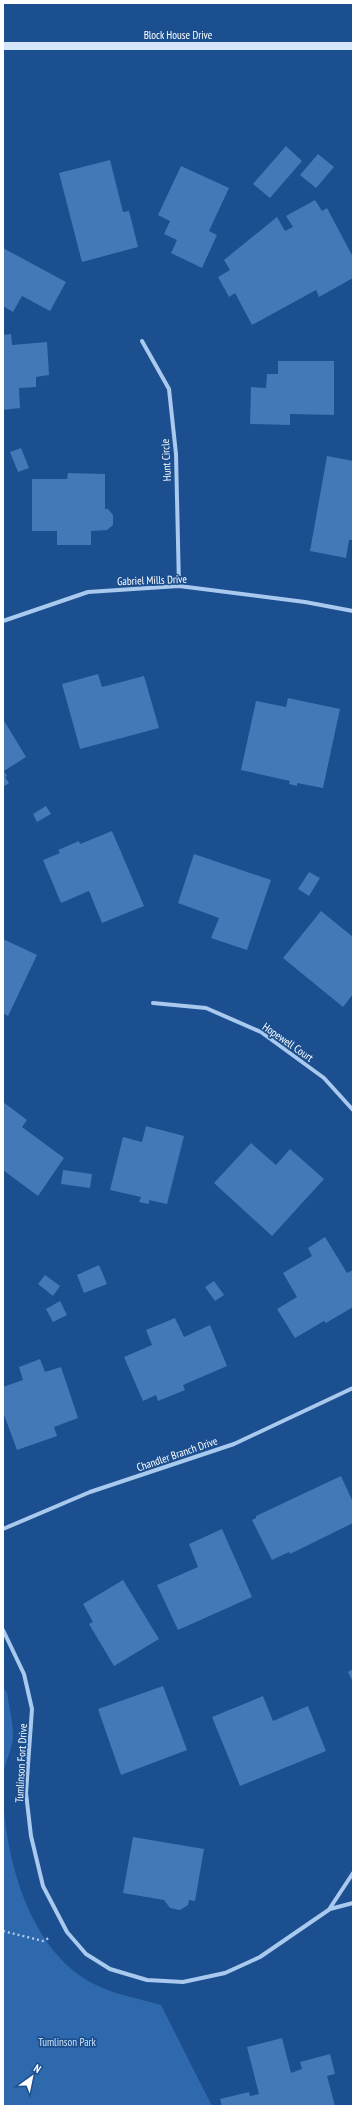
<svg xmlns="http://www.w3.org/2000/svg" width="356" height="2109" viewBox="0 0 356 2109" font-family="'PT Sans Narrow',sans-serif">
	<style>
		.green { fill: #2e69ad }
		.building { fill: #4478b7 }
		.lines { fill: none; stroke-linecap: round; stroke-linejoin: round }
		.path { stroke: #a9c9ee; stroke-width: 2.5; stroke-dasharray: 2 3; stroke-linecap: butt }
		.street { stroke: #a9c9ee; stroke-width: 4 }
		.secondary { stroke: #d6e6fa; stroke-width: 8 }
		.labels { text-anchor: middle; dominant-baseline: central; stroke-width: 3.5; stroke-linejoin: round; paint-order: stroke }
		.street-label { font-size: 11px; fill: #fff; stroke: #1b4f8f }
		.park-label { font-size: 11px; fill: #cfe3fa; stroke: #1b4f8f }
	</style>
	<rect width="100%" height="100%" fill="#1b4f8f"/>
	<path class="green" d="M 3,1687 L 7,1693 C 9,1706 13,1721 13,1735 C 13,1749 4,1763 3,1776 C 1,1846 26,1950 94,1984 C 113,1994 140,1999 161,2005 L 212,2106 L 3,2106 Z"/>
	<g class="building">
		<polygon points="286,146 302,161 270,198 253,184"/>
		<polygon points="318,154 334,167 316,188 300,175"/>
		<polygon points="110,160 123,212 129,211 138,247 82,262 59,173"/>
		<polygon points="181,166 229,188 209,231 217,235 202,268 171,253 177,240 164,234 170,221 158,215"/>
		<polygon points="315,200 322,211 327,208 353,257 353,278 319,297 316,290 252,325 235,293 229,297 218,277 230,270 224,260 277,217 285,231 293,227 286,216"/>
		<polygon points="3,248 66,282 50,311 22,296 13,312 3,306"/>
		<polygon points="11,334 12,345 47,342 49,375 36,377 36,387 19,388 20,408 3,410 3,335"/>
		<polygon points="278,361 334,361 334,415 290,414 290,425 250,424 251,387 266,388 267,374 278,374"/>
		<polygon points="21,448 29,468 18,472 10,452"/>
		<polygon points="327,456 353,461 353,540 349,540 346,558 310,551"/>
		<polygon points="68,473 105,474 105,509 108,509 113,515 113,525 107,530 91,531 91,545 57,545 57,531 32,531 32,479 67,479"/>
		<polygon points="98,674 102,687 144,676 159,728 80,749 62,684"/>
		<polygon points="288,698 340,709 323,788 297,783 297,786 289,784 290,781 241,770 256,701 286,707"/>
		<polygon points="3,719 26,757 4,771 7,776 5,777 9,783 3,787"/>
		<polygon points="46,806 51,814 37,822 33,814"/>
		<polygon points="112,831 144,906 102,923 89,891 61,903 43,860 60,853 58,850 79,841 80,844"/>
		<polygon points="194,854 271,880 247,950 211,938 219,918 178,903"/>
		<polygon points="309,872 320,878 309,896 298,889"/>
		<polygon points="321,911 353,937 353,994 343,1007 283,958"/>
		<polygon points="3,939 37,955 8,1016 3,1013"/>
		<polygon points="3,1102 27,1120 22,1127 64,1158 38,1196 3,1170"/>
		<polygon points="146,1126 184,1136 167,1204 149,1200 149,1204 139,1202 141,1197 110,1190 123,1137 142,1142"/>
		<polygon points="251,1143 276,1165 290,1149 324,1179 272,1236 214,1183"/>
		<polygon points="63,1170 92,1174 90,1188 61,1184"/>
		<polygon points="325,1237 347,1273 353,1270 353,1307 326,1323 324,1321 295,1338 277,1309 297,1297 283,1273 312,1256 308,1248"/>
		<polygon points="99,1265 107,1284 84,1293 77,1275"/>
		<polygon points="45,1275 60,1286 53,1296 38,1284"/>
		<polygon points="214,1281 224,1295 215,1301 205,1287"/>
		<polygon points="60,1301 67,1315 53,1322 46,1309"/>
		<polygon points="175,1318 184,1337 210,1325 227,1366 183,1385 185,1390 158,1401 156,1395 143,1401 124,1357 152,1345 146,1330"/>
		<polygon points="40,1359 45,1372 61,1367 78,1418 54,1427 57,1436 17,1450 3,1412 3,1387 23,1380 19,1367"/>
		<polygon points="341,1476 353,1502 353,1523 290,1554 289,1552 272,1560 252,1520 256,1518 256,1516"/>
		<polygon points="222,1529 252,1597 178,1630 157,1585 198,1567 189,1544"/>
		<polygon points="123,1580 159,1639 114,1666 89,1624 93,1622 83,1604"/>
		<polygon points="353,1669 353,1682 348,1672"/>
		<polygon points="163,1686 187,1750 121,1775 98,1709"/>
		<polygon points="263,1696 273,1721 308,1706 326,1751 240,1786 212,1717"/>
		<polygon points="133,1837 204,1849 195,1901 189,1900 188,1905 180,1910 170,1908 164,1900 123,1893"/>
		<polygon points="282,2038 291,2073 302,2069 300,2062 330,2054 335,2074 327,2076 335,2106 222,2106 220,2099 249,2092 250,2096 259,2094 247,2047"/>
	</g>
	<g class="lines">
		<polyline class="path" points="3,1931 43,1941 49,1938"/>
		<g class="street">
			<polyline points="142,341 169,389 176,454 179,586"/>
			<polyline points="3,621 88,592 179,586 305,602 353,611"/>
			<polyline points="153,1003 206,1008 261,1032 324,1078 353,1110"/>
			<polyline points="3,1529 90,1492 234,1444 353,1388"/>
			<polyline points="3,1630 24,1674 32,1709 26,1793 31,1836 43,1886 67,1932 86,1954 110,1969 147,1980 183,1982 225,1973 260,1957 330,1909 353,1903"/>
			<polyline points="330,1908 353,1873"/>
		</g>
		<polyline class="secondary" points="3,46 353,46"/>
	</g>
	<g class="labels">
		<g class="street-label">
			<text x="178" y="35">Block House Drive</text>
			<text transform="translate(166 460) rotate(-93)">Hunt Circle</text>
			<text transform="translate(152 580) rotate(-2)">Gabriel Mills Drive</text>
			<text transform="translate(288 1042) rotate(35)">Hopewell Court</text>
			<text transform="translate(177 1454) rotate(-19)">Chandler Branch Drive</text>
			<text transform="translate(21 1763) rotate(-87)">Tumlinson Fort Drive</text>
		</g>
		<g class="park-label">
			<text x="67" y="2042">Tumlinson Park</text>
		</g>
	</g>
	<rect width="356" height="2109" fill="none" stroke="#ffffff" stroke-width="8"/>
	<g transform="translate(32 2077) rotate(33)" stroke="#1b4f8f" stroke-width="3" paint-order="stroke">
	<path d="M0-3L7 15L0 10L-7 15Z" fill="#ffffff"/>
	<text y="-6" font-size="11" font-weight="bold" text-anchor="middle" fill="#ffffff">N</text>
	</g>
</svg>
